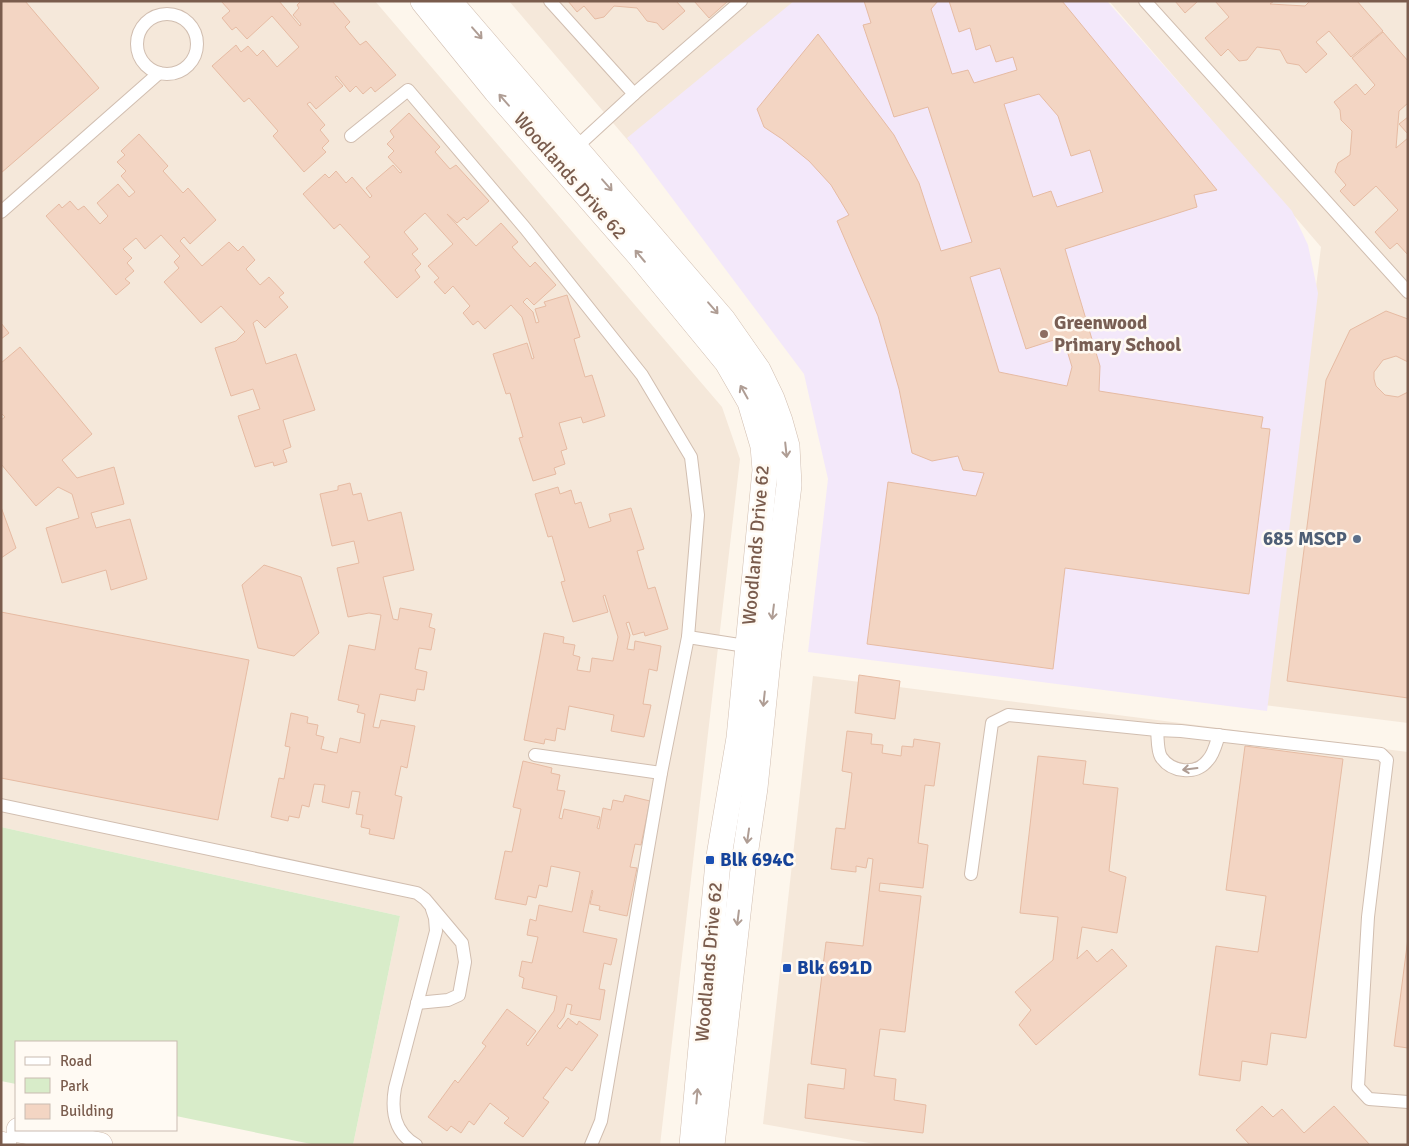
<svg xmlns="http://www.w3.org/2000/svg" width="1409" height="1146" viewBox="0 0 1409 1146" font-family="Signika,sans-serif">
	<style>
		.residential { fill: #f5e8da }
		.education { fill: #f3e8fa }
		.green { fill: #d8ecc9 }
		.building { fill: #f3d5c3; stroke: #e6bba3; fill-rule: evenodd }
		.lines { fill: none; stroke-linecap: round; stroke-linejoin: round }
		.service-casing { stroke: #d1beb0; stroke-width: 14 }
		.minor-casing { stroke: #d1beb0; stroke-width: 26 }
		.service { stroke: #fff; stroke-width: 12 }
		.minor { stroke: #fff; stroke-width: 25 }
		.oneway { stroke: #af9d94 }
		.education-dot { fill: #8d6e63; stroke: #fffaf3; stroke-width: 2 }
		.service-dot { fill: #5c6f8a; stroke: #fffaf3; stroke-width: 2 }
		.transit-dot { fill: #1a4fb4; stroke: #fffaf3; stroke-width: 2 }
		.labels { text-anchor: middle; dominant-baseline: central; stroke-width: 5; stroke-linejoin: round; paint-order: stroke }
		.street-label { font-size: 19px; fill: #7a5c4d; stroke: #fffaf3 }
		.education-label { font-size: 19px; font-weight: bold; fill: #785e54; stroke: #fffaf3; text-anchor: start }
		.service-label { font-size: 19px; font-weight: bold; fill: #4e5e75; stroke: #fffaf3; text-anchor: end }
		.transit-label { font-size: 19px; font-weight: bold; fill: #164399; stroke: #fffaf3; text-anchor: start }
	</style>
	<rect width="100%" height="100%" fill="#fdf6ec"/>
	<g class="residential">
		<polygon points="1,1 375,1 722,407 740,459 660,1145 353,1145 400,916 1,827"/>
		<polygon points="509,1 796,1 631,144"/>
		<polygon points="1109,1 1408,1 1408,723 1264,705 1321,247"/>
		<polygon points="813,676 1408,752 1408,1145 880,1145 763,1124"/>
	</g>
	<polygon class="education" points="794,1 1107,1 1292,211 1308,245 1318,293 1267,711 808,652 828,479 804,374 627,138"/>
	<polygon class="green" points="1,827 400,916 353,1145 316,1145 176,1116 176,1042 16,1042 16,1084 1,1081"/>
	<g class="building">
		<polygon points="1,1 25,1 99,88 1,173"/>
		<polygon points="221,1 279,1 300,26 301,24 293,15 299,8 297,5 301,1 332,1 350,22 345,27 360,45 366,41 396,75 375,92 371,87 363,94 356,86 350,92 337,76 335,77 343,86 316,109 310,102 307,104 325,125 320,130 329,141 322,148 326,152 304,172 273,136 278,131 249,98 244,102 212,66 236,45 241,52 248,46 257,56 263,50 277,67 299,47 272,16 247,39 236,27 232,30 222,18 230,11"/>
		<polygon points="568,1 676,1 685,11 663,30 657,23 647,21 637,8 614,6 604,17 595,19 584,6 577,12"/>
		<polygon points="694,1 728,1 709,18"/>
		<path d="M 864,1 L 938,1 L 931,9 L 952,74 L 968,70 L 974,83 L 1017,70 L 1013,57 L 996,62 L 990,45 L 976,50 L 970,28 L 959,32 L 949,1 L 1062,1 L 1217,190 L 1194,195 L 1197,207 L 1065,249 L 1100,366 L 1099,391 L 1263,417 L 1261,428 L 1270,429 L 1249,594 L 1065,568 L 1053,669 L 867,644 L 888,482 L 976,496 L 984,473 L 963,470 L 958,456 L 932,461 L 912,453 L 899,389 L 878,316 L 837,221 L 849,215 L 831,185 L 809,161 L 782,139 L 764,127 L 757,109 L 818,34 L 894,135 L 919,183 L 941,251 L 972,242 L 928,107 L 894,117 L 863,25 L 871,23 ZM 1039,94 L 1058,116 L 1071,156 L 1090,150 L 1103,192 L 1057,207 L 1051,191 L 1033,197 L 1004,104 ZM 1000,268 L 1026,349 L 1063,337 L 1072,367 L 1067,386 L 999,372 L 970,277 Z"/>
		<polygon points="1175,1 1198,1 1185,13"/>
		<polygon points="1215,1 1274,1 1270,4 1305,6 1310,1 1357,1 1383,31 1351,57 1329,31 1316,42 1327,54 1306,73 1299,65 1287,63 1280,50 1257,47 1247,60 1239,61 1228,49 1221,56 1205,38 1229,17"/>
		<polygon points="1383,32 1408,61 1408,103 1399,111 1396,148 1408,138 1408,255 1397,243 1390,249 1375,232 1398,210 1376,186 1354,206 1340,191 1346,185 1335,172 1338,163 1350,155 1352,131 1341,120 1340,110 1334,102 1356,84 1365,95 1375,85 1352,58"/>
		<polygon points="409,113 440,147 435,152 450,169 456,165 489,201 467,220 464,217 457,223 447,214 476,246 501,223 518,242 512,247 530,267 535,262 556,285 534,305 527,298 523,302 533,312 536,323 539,322 535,309 546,306 544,302 567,295 580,337 574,339 585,377 592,375 605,416 583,423 581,417 559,423 567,449 561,451 565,464 554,468 556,474 533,481 519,438 523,437 510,393 506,394 493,354 527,343 532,359 534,358 522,317 511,305 485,329 478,321 473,325 463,313 470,306 453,286 445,294 434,282 439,278 428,266 453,244 425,213 404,232 418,249 412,254 421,264 415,270 420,277 397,298 364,262 370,257 340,224 334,229 303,194 325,174 329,178 336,171 346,183 352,177 370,198 372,196 366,188 393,165 400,173 402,172 388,157 394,151 387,144 394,137 390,131"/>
		<polygon points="1408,117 1408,134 1399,124"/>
		<polygon points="139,134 168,166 163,171 183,193 188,188 216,220 190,244 184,237 180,241 202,266 229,242 238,251 243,246 255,260 246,269 260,285 269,277 284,293 279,297 288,307 265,328 257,320 253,323 266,364 296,354 315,410 283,420 291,447 283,450 287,462 274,466 273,462 255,467 238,416 260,409 253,389 231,396 215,348 236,341 245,332 221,306 201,323 164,282 179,268 174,262 180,256 161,235 145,249 136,238 123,249 132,258 127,263 134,271 125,279 130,283 116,295 46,216 59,204 62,208 70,201 78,210 84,206 100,224 108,216 97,203 118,184 129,197 135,192 121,176 126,171 117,162 125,155 121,151"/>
		<polygon points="1386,311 1408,319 1408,362 1396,356 1383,360 1374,372 1374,379 1376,386 1385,395 1398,397 1408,392 1408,698 1287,681 1326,380 1350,330"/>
		<polygon points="1,323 9,333 1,339"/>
		<polygon points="20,347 92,434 62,460 77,478 114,467 124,504 91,513 96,528 130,519 147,579 111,590 106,570 62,583 46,528 79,518 72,494 58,487 36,506 1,464 1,420 5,417 1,413 1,363"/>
		<polygon points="350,483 353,495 361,493 368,521 401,512 414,570 383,577 393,619 398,620 400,608 432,614 429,627 435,629 431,650 419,648 415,669 427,672 424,690 417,689 415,701 380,694 373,727 379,728 381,720 415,726 407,768 401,766 395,795 402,797 394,839 369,834 370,829 361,827 363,815 356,814 360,792 352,791 349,808 322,802 325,785 314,784 309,807 302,805 299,818 289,816 288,821 271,817 279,778 284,779 290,747 285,746 291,713 308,717 307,723 318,725 316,735 324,737 321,749 337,753 340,738 360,743 365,714 357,712 359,705 338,700 349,645 375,650 381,615 369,613 348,617 337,568 359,563 354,541 332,546 320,494 338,490 338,486"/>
		<polygon points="558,487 560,494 571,490 575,504 581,502 589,528 611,521 609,514 631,508 644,549 637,551 648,589 655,587 668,629 645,636 644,632 633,635 629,622 626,623 630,635 627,649 634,650 635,641 661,646 657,671 649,669 643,704 651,705 644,737 611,731 614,715 569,706 565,730 557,728 555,741 545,739 544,744 524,740 544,633 564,637 563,643 575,645 573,655 580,657 577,670 590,672 592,658 613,661 618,637 605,595 603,596 608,612 573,622 561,582 565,581 552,536 548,537 535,494"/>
		<polygon points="1,507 16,548 1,558"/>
		<polygon points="264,565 301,577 319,633 294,656 258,648 242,585"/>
		<polygon points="1,612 249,660 218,820 1,778"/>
		<polygon points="859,675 900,681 895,719 855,713"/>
		<polygon points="847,731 872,734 871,744 883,745 882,753 901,756 902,746 913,747 914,739 940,743 934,786 925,785 918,843 928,845 923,888 880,883 879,891 921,896 905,1032 880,1029 874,1076 896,1079 894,1100 926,1105 923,1133 805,1118 808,1084 844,1089 846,1069 811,1064 826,942 863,946 873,859 868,858 866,868 856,866 856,872 831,869 836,828 845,829 852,773 842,771"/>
		<polygon points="1245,746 1343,759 1306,1038 1271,1033 1267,1065 1242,1061 1240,1081 1199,1075 1216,946 1258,952 1266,896 1226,890"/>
		<polygon points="1038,756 1086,761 1083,784 1118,788 1109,871 1126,877 1117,933 1082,927 1077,959 1087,950 1097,962 1112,949 1127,966 1036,1045 1019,1025 1031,1010 1015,992 1053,960 1058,917 1020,913"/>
		<polygon points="523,761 552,768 551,773 560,775 557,790 565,791 559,818 562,819 564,809 600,817 597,828 599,829 603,808 611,810 613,800 623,802 625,795 650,801 641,845 635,844 630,867 637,868 627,916 599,910 600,906 590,904 593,891 592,890 583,932 617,939 611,965 604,963 599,989 605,990 600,1020 570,1014 572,1005 567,1004 564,1017 557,1026 560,1029 568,1018 577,1025 579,1021 598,1035 572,1071 566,1067 543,1098 549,1102 523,1137 504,1123 509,1118 490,1103 474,1125 469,1121 461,1133 451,1126 447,1131 428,1117 455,1080 458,1083 486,1046 482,1043 507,1009 536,1031 526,1044 528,1046 554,1011 557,996 522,988 524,978 519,976 522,961 532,963 538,937 527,935 530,919 536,921 539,905 572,912 580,872 551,866 547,887 539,885 536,898 528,896 526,905 495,899 505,851 512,852 521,809 513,807"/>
		<polygon points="1408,938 1408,1048 1394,1046"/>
		<polygon points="1262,1106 1273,1117 1282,1109 1304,1133 1334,1106 1370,1145 1250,1145 1236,1130"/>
	</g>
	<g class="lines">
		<g class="service-casing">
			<g id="service">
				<polyline points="550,1 634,94"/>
				<polyline points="1145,1 1408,292"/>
				<circle cx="167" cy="44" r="30"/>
				<polyline points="351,136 408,90 525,228 642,375 691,457 698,515 688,637 661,773 601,1121 591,1145"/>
				<polyline points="572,151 634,94 741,1"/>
				<polyline points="1,212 159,73"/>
				<polyline points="688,637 752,647"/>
				<path d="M 1157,730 C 1158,738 1157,750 1161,757 C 1171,772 1196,776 1208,760 C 1214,754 1216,743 1219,735"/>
				<polyline points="535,755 661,773"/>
				<polyline points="1,805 417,893 425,899 462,943 465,962 459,995 448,1000 417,1003"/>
				<polyline points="971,874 992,723 1008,715 1157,730 1181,731 1381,754 1387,760 1368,917 1358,1087 1369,1099 1408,1102"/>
				<path d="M 416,1145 C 394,1132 391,1111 395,1088 L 436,931 L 435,918 L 432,909"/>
			</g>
		</g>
		<g class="minor-casing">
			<g id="minor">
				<polyline points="423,1 496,91 640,256 727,362 750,402 763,446 765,470 739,738 718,862 692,1145"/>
				<polyline points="449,1 723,320 758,370 772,399 780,421 787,446 789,485 769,651 755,788 743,869 712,1145"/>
				<polyline points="19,1130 100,1145"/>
				<polyline points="1,1144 4,1145"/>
			</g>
		</g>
		<use href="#service" class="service"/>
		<use href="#minor" class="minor"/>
	</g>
	<defs><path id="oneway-shaft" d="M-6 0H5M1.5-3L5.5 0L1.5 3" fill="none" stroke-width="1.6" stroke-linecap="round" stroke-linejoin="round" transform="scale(1.25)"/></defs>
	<g class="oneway">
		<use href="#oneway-shaft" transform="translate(477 33) rotate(49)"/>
		<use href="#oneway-shaft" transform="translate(504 100) rotate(-131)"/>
		<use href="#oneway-shaft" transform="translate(607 185) rotate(49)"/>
		<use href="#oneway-shaft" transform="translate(640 256) rotate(-130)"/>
		<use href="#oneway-shaft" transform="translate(713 308) rotate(49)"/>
		<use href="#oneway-shaft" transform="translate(744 392) rotate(-119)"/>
		<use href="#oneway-shaft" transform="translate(786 450) rotate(84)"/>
		<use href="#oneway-shaft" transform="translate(773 612) rotate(97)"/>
		<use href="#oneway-shaft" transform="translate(764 699) rotate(96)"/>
		<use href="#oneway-shaft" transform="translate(1190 769) rotate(173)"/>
		<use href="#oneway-shaft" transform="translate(748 836) rotate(98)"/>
		<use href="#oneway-shaft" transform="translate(738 918) rotate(97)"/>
		<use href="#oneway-shaft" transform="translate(697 1096) rotate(-85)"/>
	</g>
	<circle class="education-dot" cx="1044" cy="334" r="5"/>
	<circle class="service-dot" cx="1357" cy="539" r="5"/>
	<g class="transit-dot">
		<rect x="705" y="855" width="10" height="10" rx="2.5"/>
		<rect x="782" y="963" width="10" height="10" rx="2.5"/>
	</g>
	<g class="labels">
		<g class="street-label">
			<text transform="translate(570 176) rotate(49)">Woodlands Drive 62</text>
			<text transform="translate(756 545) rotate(-85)">Woodlands Drive 62</text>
			<text transform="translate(709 962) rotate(-85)">Woodlands Drive 62</text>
		</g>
		<g class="education-label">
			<text x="1054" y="323">Greenwood<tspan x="1054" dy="22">Primary School</tspan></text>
		</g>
		<g class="service-label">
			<text x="1347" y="539">685 MSCP</text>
		</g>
		<g class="transit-label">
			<text x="720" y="860">Blk 694C</text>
			<text x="797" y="968">Blk 691D</text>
		</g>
	</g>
	<rect width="1409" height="1146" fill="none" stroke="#7a5c4d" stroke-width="5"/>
	<rect x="15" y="1041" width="162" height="90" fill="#fffaf3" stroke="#cabbb1"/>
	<rect x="25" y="1057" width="25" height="8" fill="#ffffff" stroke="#cabbb1"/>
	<text x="60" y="1066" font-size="15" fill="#7a5c4d">Road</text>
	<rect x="25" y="1078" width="25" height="15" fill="#d8ecc9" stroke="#cabbb1"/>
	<text x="60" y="1091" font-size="15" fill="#7a5c4d">Park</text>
	<rect x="25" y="1104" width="25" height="15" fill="#f3d5c3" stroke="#cabbb1"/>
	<text x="60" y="1116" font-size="15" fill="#7a5c4d">Building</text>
</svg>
